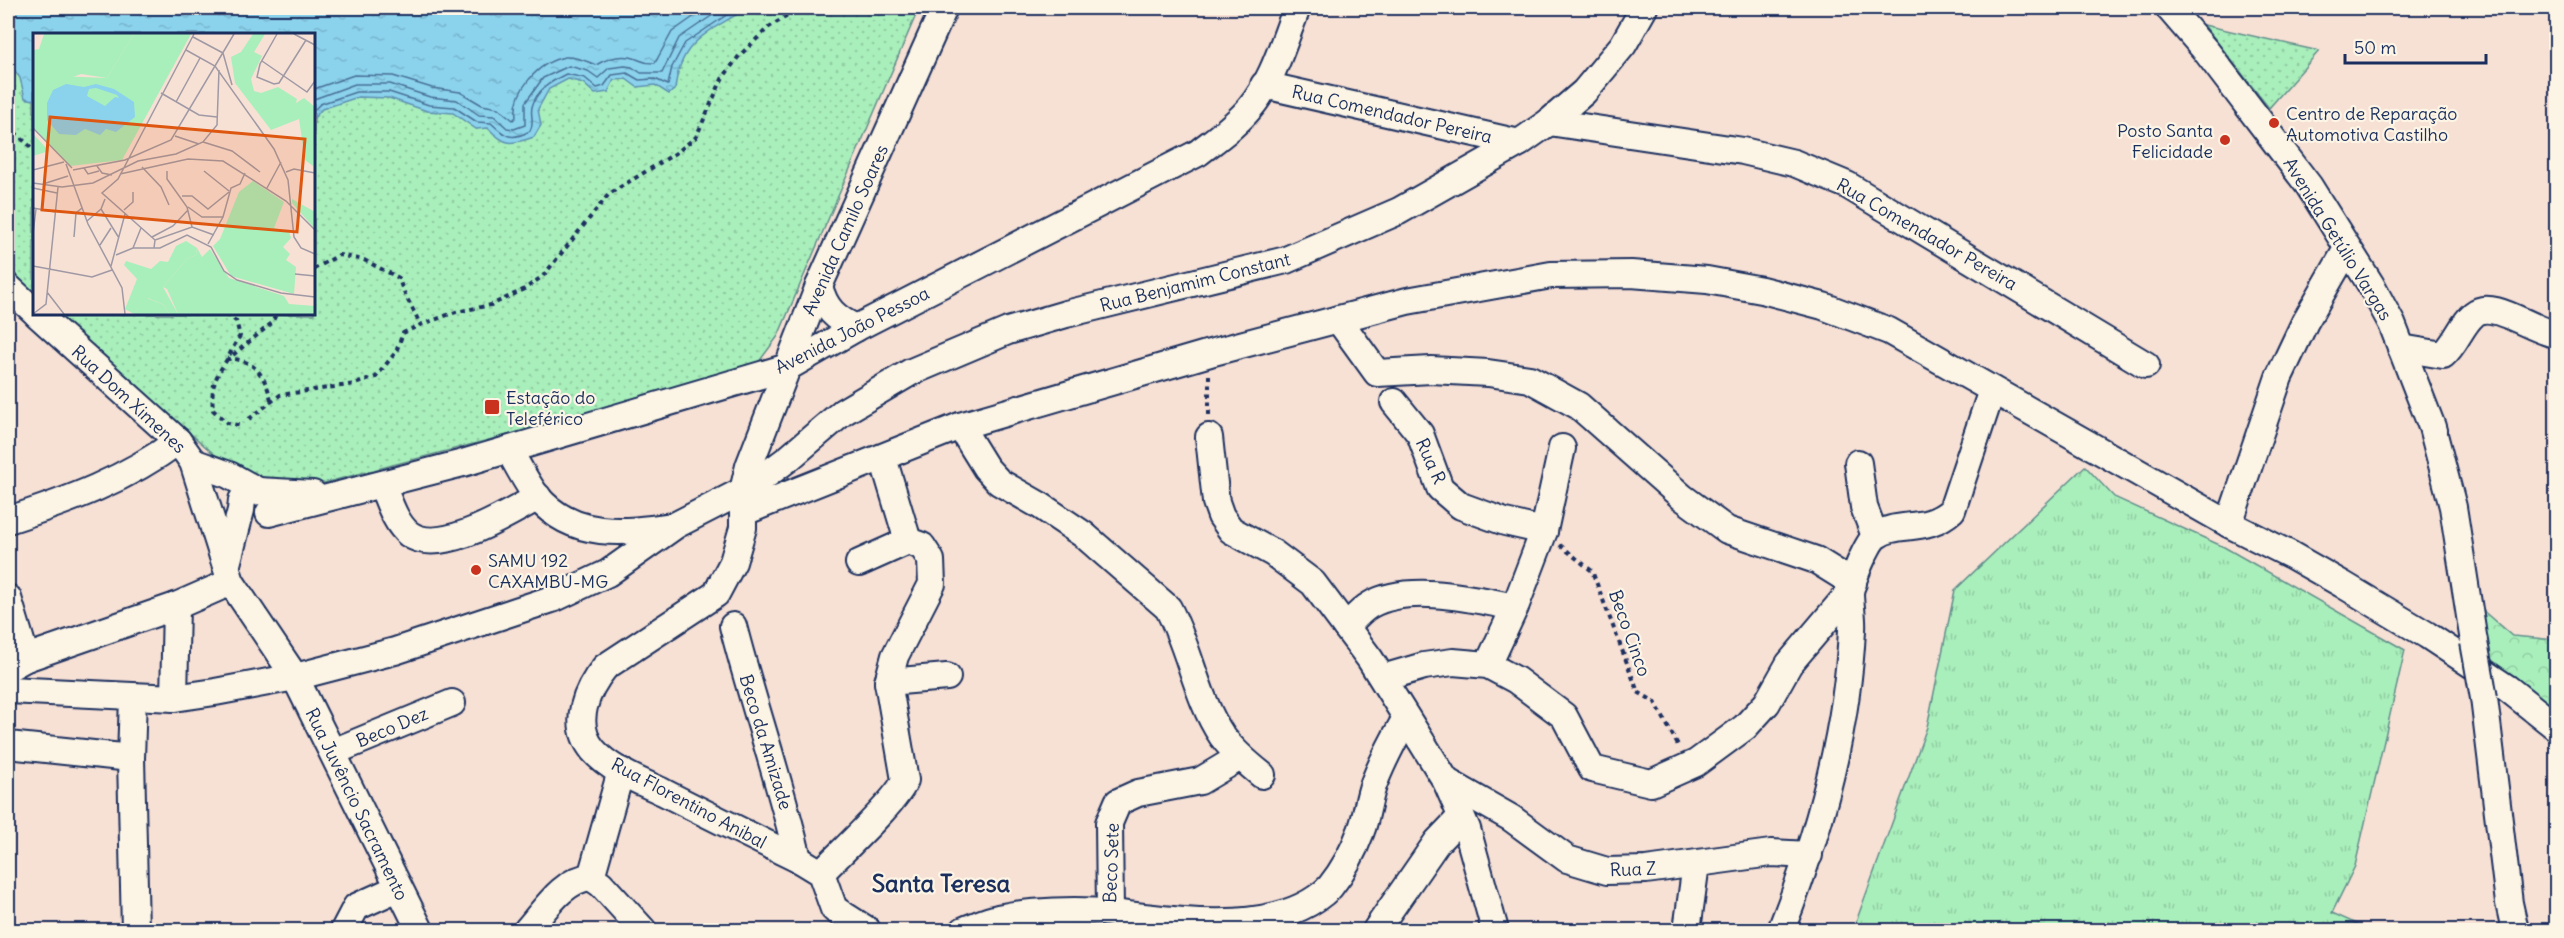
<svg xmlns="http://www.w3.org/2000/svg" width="2564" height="938" viewBox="0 0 2564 938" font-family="Delius,sans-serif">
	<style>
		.grass { fill: url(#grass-tufts); stroke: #628f8c; stroke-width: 1.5 }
		.forest { fill: url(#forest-crowns); stroke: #628f8c; stroke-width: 1.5 }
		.park { fill: url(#park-dots); stroke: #628f8c; stroke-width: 1.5 }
		.water { fill: url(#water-ripples); stroke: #5e91b3; stroke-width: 1.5 }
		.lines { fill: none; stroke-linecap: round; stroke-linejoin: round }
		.shore { stroke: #487097; stroke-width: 1.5 }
		.minor-casing { stroke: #1b2f5e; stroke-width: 30 }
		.path { stroke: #1b2f5e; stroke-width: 4; stroke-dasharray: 4.5 4.5; stroke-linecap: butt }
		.minor { stroke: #fcf5e5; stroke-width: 26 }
		.minor-bridge-casing { stroke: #1b2f5e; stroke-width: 30; stroke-linecap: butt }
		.minor-bridge { stroke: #fcf5e5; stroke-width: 26 }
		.poi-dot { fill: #c8321e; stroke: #fcf5e5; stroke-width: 2 }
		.labels { text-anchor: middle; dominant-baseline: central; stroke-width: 4.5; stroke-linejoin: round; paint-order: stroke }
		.poi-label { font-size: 18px; fill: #1b2f5e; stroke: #fcf5e5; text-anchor: start }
		.street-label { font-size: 18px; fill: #1b2f5e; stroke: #fcf5e5 }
		.district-label { font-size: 24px; font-weight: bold; fill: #1b2f5e; stroke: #fcf5e5 }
		.inset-road { fill: none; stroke: #9f99a5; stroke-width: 1.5 }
		.view { fill: #de5710; fill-opacity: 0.15; stroke: #de5710; stroke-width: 3 }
		.inset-edge { fill: none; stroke: #1b2f5e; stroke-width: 3 }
	</style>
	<defs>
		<pattern id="grass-tufts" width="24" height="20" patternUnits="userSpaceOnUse" patternTransform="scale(1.5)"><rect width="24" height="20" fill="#a9efbb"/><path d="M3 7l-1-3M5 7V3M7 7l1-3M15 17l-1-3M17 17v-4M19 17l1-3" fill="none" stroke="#91cda3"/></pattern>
		<pattern id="forest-crowns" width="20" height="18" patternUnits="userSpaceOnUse" patternTransform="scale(1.5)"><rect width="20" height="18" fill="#a9efbb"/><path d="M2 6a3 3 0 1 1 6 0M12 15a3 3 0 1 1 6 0" fill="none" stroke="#91cda3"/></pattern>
		<pattern id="park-dots" width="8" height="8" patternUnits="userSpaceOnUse" patternTransform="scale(1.5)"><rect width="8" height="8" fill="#a9efbb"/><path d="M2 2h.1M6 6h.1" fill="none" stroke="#91cda3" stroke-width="1.8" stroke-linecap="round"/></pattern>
		<pattern id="water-ripples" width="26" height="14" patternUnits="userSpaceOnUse" patternTransform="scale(1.5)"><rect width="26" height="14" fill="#8bd2ec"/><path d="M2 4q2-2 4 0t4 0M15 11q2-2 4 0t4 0" fill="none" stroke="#77b5cd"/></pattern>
	</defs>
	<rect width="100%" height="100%" fill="#f7e0d4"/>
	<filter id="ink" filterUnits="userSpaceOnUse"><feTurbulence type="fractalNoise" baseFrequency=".0167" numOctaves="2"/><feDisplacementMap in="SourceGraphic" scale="12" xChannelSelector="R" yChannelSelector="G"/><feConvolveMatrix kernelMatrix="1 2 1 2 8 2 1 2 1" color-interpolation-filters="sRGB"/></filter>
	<g filter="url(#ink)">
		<polygon class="grass" points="2085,466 2114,497 2224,547 2405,650 2355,866 2332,913 2370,930 1853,930 1927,727 1955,590"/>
		<polygon class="forest" points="2481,609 2512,636 2556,640 2556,713 2485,654"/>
		<g class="park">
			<polygon points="8,8 919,8 778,336 752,371 297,490 238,475 54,314 314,314 314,34 34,34 34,297 8,273"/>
			<polygon points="2204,25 2319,51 2269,108"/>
		</g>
		<path class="water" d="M 8,8 L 778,8 L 767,13 L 744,10 C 707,33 680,41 675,89 L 669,94 L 655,85 L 637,87 L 626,79 L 614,80 L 608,92 L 595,94 L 583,83 L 568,79 L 549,89 L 538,109 L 541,125 L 534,137 C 511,145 505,146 488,128 L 476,129 L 453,113 L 427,111 L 389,98 L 358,97 L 322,109 L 314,118 L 314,34 L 34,34 L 34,100 L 25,98 L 20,78 L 8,61 Z"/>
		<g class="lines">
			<g class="shore">
				<path d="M 314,89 L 354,75 L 393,76 L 432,88 L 460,92 L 482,105 L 498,108 L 513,120 L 516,117 C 513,91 538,62 565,57 C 575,56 587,61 596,65 C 606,59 618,55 630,57 C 641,59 642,64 655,63 L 672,32 L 706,8"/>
				<polyline points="314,99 355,84 390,84 430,97 457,100 479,115 494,116 507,128 514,129 525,125 525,103 543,78 569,66 588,71 598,78 609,68 625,66 632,67 641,73 662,73 679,38 723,8"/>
				<path d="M 314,110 L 320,104 L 356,92 L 389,92 L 429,105 L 454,107 L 477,122 L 491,123 C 506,137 511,141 530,131 C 535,122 530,116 532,107 C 536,90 552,81 566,74 L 585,78 L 597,88 L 604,86 L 612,75 L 627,73 L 639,80 L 655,79 L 668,85 L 672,67 L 685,43 L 737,8"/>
			</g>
			<g class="minor-casing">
				<g id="minor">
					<polyline points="2169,8 2206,51 2309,186 2371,285 2392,324 2432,427 2453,507 2474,642"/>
					<polyline points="1264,85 1519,143"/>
					<polyline points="1549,122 1743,151 1794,163 1847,185 2146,365"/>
					<path d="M 819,286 C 825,309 835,318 856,328"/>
					<polyline points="8,287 34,311"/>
					<polyline points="37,314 178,441 193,462 231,582 295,677 420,930"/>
					<polyline points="1338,319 1377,373 1431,370 1488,373 1530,379 1579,406 1682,497 1727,530 1816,560 1853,583"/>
					<path d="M 2401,348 L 2443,355 C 2456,344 2461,325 2474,314 C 2492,298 2532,331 2556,334"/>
					<polyline points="1394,402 1420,434 1440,488 1461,506 1505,522 1544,531"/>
					<path d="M 960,426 L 986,468 L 999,482 L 1041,506 L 1084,535 L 1168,608 C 1190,649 1196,697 1222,736 C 1233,751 1247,763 1262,775"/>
					<polyline points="1209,437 1216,502 1221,516 1231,530 1273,553 1313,583 1370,659 1446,781 1467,829 1495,930"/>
					<path d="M 509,450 C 518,466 527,484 538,498 C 574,539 624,533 672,526"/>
					<polyline points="193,462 229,475 258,491"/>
					<polyline points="1858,463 1864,507 1875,536"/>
					<path d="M 382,485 C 389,501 395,523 409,534 C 440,557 509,513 538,497"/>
					<polyline points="744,512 960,426 1210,353 1407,301 1551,275 1631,274 1707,280 1762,290 1823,306 1889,331 2229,524 2291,555 2342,584 2427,635 2507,688 2556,727"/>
					<path d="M 269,513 L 463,463 L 788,367 L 856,328 L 1198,153 C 1216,139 1235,126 1250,108 C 1273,81 1284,40 1297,8"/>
					<path d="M 8,520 C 68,501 127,479 178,441"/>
					<polyline points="2229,524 2279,377 2305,322 2347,249"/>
					<polyline points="859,563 908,541"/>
					<polyline points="227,564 241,510 242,500 248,493 258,491 313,494"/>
					<polyline points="8,598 26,658"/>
					<path d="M 733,626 C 753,704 780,780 798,859"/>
					<path d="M 1346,627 C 1353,620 1361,610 1370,605 C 1409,583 1474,599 1515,607"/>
					<polyline points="1488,665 1515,607 1544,531 1562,448"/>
					<polyline points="8,668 26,658 176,606 231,582"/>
					<polyline points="1383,678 1424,666 1453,662 1488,665 1516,680 1564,716 1592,769 1651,783 1696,763 1745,727 1767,703 1789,664 1850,592"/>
					<polyline points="888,682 947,677"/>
					<polyline points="8,690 174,698 215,692 295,677 395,651 555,598 608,573 676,525 750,487 789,458 843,412 911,372 1008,331 1066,314 1286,260 1399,211 1519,143 1549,122 1584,92 1623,45 1644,8"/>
					<polyline points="133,697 131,758 135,930"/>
					<polyline points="174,698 176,606"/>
					<polyline points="2484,698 2509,903 2515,930"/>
					<polyline points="8,745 131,758"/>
					<polyline points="333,752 452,703"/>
					<polyline points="1446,781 1511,818 1567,859 1607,871 1646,870 1771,853 1809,855"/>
					<path d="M 821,873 C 838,855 899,799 905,780 L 888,682 L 895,656 L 932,584 L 931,560 L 922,546 L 908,541 L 883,458"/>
					<polyline points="591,877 601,884 643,930"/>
					<polyline points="1110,912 1109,823 1118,802 1138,793 1200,781 1240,757"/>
					<polyline points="344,930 356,907 398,888"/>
					<path d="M 527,930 C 544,911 563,879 591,877 L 621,771"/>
					<path d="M 867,930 L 834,909 L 821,873 L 798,859 C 753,837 708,815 663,792 C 640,781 610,770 593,750 C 571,723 587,689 605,667 L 716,594 L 733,562 L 743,528 L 743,491 L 749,466 L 819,286 L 944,8"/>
					<path d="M 964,930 C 975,926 987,920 998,918 C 1029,911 1080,909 1111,913 C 1179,921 1279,938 1330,887 C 1343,871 1354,850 1361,831 C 1367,816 1368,799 1374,783 C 1383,760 1394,739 1406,718"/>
					<polyline points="1376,930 1437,842 1461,817"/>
					<polyline points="1687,930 1696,864"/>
					<path d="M 1781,930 C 1819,834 1847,733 1852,630 C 1853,618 1850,605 1850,593 C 1851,583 1867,542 1876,536 C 1897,520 1926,534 1952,510 L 1992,390"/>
				</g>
			</g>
			<g class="path">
				<polyline points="8,126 34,150"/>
				<path d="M 314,269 L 339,255 L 364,260 L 399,278 C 403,295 413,307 420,325"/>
				<path d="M 226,314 L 236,321 L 240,336 C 234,344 231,353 226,361 C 214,380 211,386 213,410 L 227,423 L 243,426"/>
				<path d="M 271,400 C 266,377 254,358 228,359 L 272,323 L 276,314"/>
				<polyline points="1209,415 1209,375"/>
				<polyline points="249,419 280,395 355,384 376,377 396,352 403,333 420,325 456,312 491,305 523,290 543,276 609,194 676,153 696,137 722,79 739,56 769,27 801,8"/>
				<polyline points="1560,545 1592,571 1638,692 1655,702 1679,747"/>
			</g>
			<use href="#minor" class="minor"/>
			<g class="minor-bridge-casing">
				<polyline id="minor-bridge" points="2474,642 2484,698"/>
			</g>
			<use href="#minor-bridge" class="minor-bridge"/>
		</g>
	</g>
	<g class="poi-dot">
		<circle cx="2274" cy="123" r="6"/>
		<circle cx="2225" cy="140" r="6"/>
		<rect x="484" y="399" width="16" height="16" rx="3"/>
		<circle cx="476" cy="570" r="6"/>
	</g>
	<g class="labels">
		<g class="poi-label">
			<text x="2286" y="113">Centro de Reparação<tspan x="2286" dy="21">Automotiva Castilho</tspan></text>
			<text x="2213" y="130" text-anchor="end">Posto Santa<tspan x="2213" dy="21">Felicidade</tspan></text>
			<text x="506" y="397">Estação do<tspan x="506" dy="21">Teleférico</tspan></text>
			<text x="488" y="560">SAMU 192<tspan x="488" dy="21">CAXAMBU-MG</tspan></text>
		</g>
		<g class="street-label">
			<text transform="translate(1392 114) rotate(13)">Rua Comendador Pereira</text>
			<text transform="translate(845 230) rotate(-66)">Avenida Camilo Soares</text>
			<text transform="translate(1927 234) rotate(30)">Rua Comendador Pereira</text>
			<text transform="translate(2338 239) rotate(58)">Avenida Getúlio Vargas</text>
			<text transform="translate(1195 282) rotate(-14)">Rua Benjamim Constant</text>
			<text transform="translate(852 330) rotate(-27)">Avenida João Pessoa</text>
			<text transform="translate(129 399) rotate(43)">Rua Dom Ximenes</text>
			<text transform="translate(1431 461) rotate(66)">Rua R</text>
			<text transform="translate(1630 633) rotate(70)">Beco Cinco</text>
			<text transform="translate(392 727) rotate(-23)">Beco Dez</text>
			<text transform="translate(766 742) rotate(73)">Beco da Amizade</text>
			<text transform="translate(689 803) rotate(28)">Rua Florentino Anibal</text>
			<text transform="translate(357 804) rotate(64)">Rua Juvêncio Sacramento</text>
			<text transform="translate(1111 863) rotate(-88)">Beco Sete</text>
			<text transform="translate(1633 869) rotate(-2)">Rua Z</text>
		</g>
		<g class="district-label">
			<text x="941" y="883">Santa Teresa</text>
		</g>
	</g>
	<g transform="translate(33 33)">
		<rect width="282" height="282" fill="#f7e0d4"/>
		<path d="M 220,148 L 251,169 L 241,195 L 256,199 L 258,205 L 250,214 L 257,221 L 253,227 L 263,234 L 261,261 L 198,243 L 180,213 L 187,206 L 206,159 ZM 164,215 L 169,224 L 177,216 L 196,245 L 251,263 L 256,271 L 282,273 L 282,281 L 145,281 L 134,256 L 130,254 L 154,226 L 163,222 ZM 114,265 L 131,272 L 136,281 L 101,281 Z" fill="#a9efbb"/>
		<path d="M 11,1 L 101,1 L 74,45 L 48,41 L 0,59 L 0,17 L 6,16 ZM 220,1 L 232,1 L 221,19 L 229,23 L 218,46 L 221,58 L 228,60 L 245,54 L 264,66 L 263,70 L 271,65 L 282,74 L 280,133 L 272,127 L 266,86 L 238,97 L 202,50 L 198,24 L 208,19 ZM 259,166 L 282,179 L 282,196 L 259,170 ZM 153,208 L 164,215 L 163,222 L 154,226 L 130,254 L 145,281 L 164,281 L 136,281 L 131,272 L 115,265 L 101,281 L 92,276 L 104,246 L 91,232 L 93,228 L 118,236 L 127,228 L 135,229 L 143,213 Z" fill="#a9efbb"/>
		<path d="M 101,1 L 158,1 L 89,127 L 37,133 L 1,96 L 0,59 L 24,43 L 74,45 ZM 0,101 L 2,103 L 16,118 L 0,123 Z" fill="#a9efbb"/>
		<path d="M 33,51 L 51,54 L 63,51 L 81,56 L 101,69 L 102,84 L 83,99 L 73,96 L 67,102 L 52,96 L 43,102 L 26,101 L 14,87 L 14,70 L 20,57 ZM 63,55 L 84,62 L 86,65 L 82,64 L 72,73 L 54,63 L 56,56 Z" fill="#8bd2ec" fill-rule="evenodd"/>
		<path class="inset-road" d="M 244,1 L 227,31 L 224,44 L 241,51 L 246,50 L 273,7M 261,1 L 282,12M 160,4 L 190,20M 153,17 L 182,33 L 241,116 L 255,147 L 261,204 L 268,215 L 282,221M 190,20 L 199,52M 229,28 L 274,59 L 282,48M 128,60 L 166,82 L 184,84M 143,69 L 167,25M 0,95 L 39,135M 142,103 L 166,111M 170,109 L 199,118 L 227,139M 33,131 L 55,191 L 89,255 L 92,281M 64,133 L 69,140 L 79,142M 109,134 L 128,154 L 136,172M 51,135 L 55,141 L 66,138M 0,137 L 31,129M 40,137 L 92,127 L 138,107 L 201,1M 134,138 L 134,146 L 154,174 L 159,194M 171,138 L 196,158M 253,139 L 261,136 L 282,140M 87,141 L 155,126 L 190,128 L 253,168 L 282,197M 0,150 L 29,154 L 60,150 L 105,128 L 143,121 L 170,109 L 184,92 L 186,37M 10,151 L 35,143M 0,155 L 24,160M 234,155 L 248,129M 149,163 L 159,163 L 175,176 L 196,159M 155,174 L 169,184 L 190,184M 0,175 L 23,179M 68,176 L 86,205M 91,177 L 100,169 L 100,159M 54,188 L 68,176 L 72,166M 0,201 L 3,176M 41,204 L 43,180 L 49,175M 119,204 L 140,193 L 155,177M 122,207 L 69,160 L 85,146 L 161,1M 175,211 L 190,184 L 198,155 L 207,151 L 212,140M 67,212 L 78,195M 100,215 L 108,195M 121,215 L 122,207 L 159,194 L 181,202M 83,222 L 100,215 L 127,215 L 154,202 L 178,214 L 191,238 L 204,247 L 248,260 L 282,264M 0,233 L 59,244 L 79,237M 78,233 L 92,181M 262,241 L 282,243M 14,259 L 31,281M 0,281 L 13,271 L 25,154"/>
		<path class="view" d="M 17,84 L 272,106 L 264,199 L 9,177 Z"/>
		<rect width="282" height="282" class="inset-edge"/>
	</g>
	<rect width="2564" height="938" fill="none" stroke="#fcf5e5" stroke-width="30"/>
	<rect x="15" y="15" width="2534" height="908" fill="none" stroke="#1b2f5e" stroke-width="2" filter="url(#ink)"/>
	<path d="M2345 54v9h141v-9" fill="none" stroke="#1b2f5e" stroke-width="3"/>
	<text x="2354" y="54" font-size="18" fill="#1b2f5e" stroke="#fcf5e5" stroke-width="4.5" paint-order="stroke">50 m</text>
</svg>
